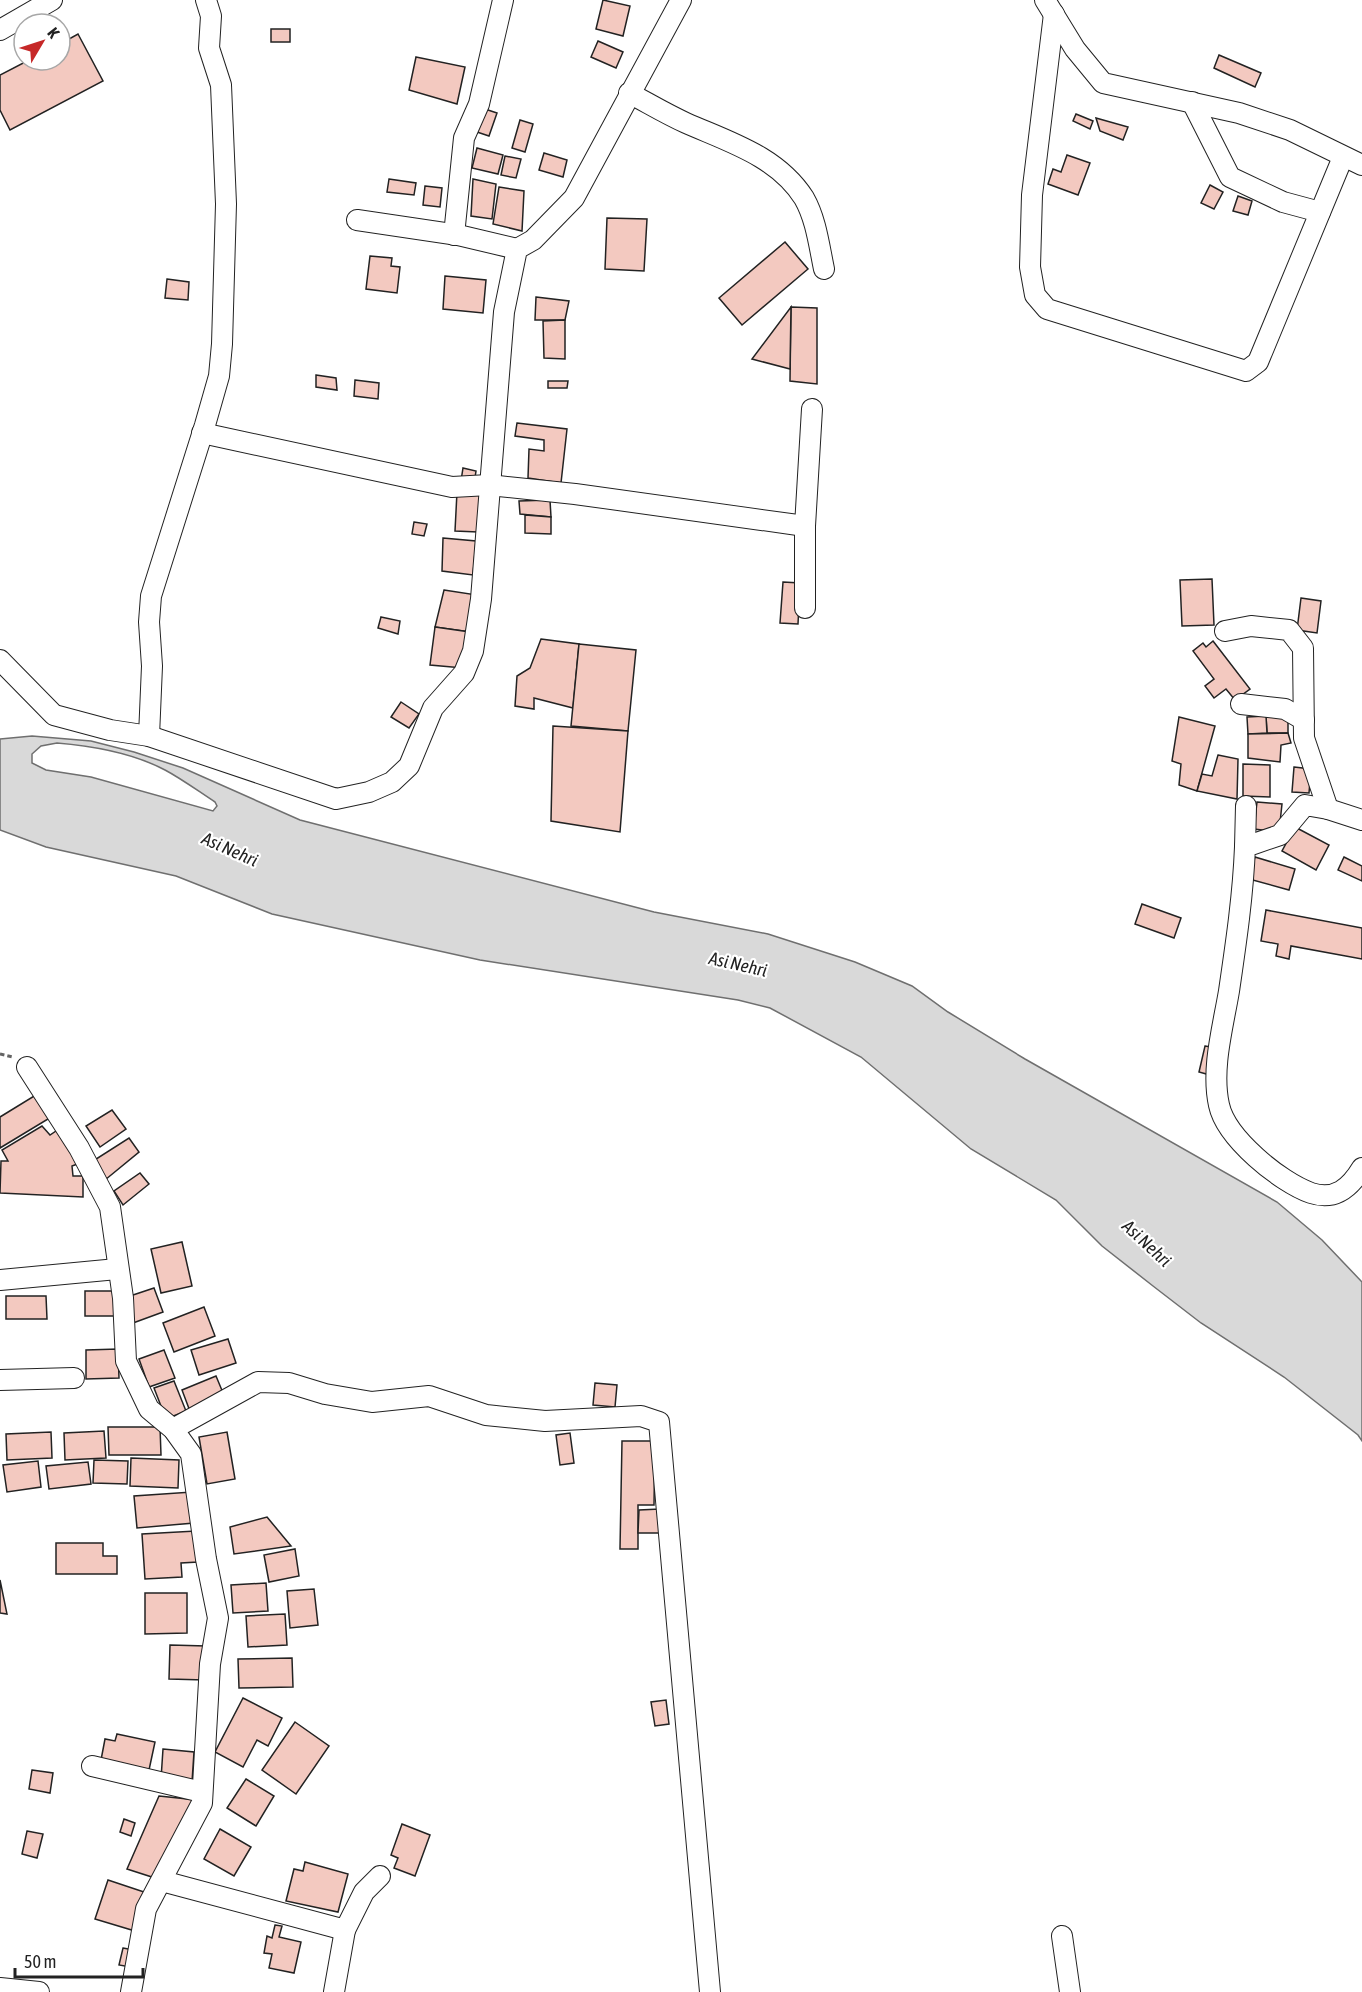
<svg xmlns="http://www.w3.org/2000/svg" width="1362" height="1992" viewBox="0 0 1362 1992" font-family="'Asap Condensed',sans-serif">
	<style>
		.water { fill: #d9d9d9; stroke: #6f6f6f; stroke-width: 1.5; fill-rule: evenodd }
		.building { fill: #f3c9c0; stroke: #222; stroke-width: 1.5 }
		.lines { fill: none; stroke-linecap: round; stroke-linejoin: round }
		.minor-casing { stroke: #222; stroke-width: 22 }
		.path { stroke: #646464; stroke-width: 3; stroke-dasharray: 4.5 3; stroke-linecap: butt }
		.minor { stroke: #fff; stroke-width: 20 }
		.labels { text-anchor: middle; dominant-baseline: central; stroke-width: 4.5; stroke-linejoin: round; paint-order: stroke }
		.water-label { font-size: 18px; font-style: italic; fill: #222; stroke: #fff }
	</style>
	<rect width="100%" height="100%" fill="#fff"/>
	<path class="water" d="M 32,736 L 91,741 L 134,752 L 183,768 L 300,820 L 654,912 L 768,934 L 855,962 L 912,986 L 948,1012 L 1025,1059 L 1277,1202 L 1322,1240 L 1362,1282 L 1362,1441 L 1358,1435 L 1284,1377 L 1201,1323 L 1153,1286 L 1102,1246 L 1056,1200 L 971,1149 L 861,1057 L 770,1008 L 738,1000 L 480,960 L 272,914 L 176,876 L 46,847 L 0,830 L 0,739 ZM 57,743 C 93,746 133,753 165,770 C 182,779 198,791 215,802 L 217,806 L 213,811 L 91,777 L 46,770 L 32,763 L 32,754 L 41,746 Z"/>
	<g class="building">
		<polygon points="603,0 630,6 623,36 596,29"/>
		<rect x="271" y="29" width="19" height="13"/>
		<polygon points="78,34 103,81 10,130 0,110 0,75 29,60 60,60 60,44"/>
		<polygon points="598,41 623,52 616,68 591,57"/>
		<polygon points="1219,55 1261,73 1255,87 1214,68"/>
		<polygon points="416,57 465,67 457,104 409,90"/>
		<polygon points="485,109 497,113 489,136 477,132"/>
		<polygon points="1076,114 1093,121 1090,129 1073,121"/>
		<polygon points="1096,118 1128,127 1123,140 1100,131"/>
		<polygon points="520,120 533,124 525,152 512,148"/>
		<polygon points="477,148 503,155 498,174 472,168"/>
		<polygon points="544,153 567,160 563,177 539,170"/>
		<polygon points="1067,155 1090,163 1078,195 1048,184 1053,169 1061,172"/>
		<polygon points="505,156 521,159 516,178 501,175"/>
		<polygon points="389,179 416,183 414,195 387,192"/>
		<polygon points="473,179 496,184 492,219 471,216"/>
		<polygon points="1210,185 1223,192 1214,209 1201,203"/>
		<polygon points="425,186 442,188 440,207 423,205"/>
		<polygon points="499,187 524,191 522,231 493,224"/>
		<polygon points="1238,196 1252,201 1248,215 1233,211"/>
		<polygon points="607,218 647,219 644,271 605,269"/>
		<polygon points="785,242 808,269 742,325 719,298"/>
		<polygon points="370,256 392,258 391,266 400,267 397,293 366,289"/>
		<polygon points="445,276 486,280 483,313 443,309"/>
		<polygon points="167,279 189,282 188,300 165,298"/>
		<polygon points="536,297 569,301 565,320 535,320"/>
		<polygon points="791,307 817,308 817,384 790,381"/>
		<polygon points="791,307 790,369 752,359"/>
		<polygon points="565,320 565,359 544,358 543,321"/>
		<polygon points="316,375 336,378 337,390 316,387"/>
		<polygon points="355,380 379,383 378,399 354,396"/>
		<polygon points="548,381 568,381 567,388 548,388"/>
		<polygon points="517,423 567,429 561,483 528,478 529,449 544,451 544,440 515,436"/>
		<polygon points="463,468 476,471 474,484 461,481"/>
		<polygon points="457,492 480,493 478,532 455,531"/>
		<polygon points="550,500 551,517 520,514 519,501"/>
		<polygon points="525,515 551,517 551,534 525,533"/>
		<polygon points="414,522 427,524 424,536 412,534"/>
		<polygon points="443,538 476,541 473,575 442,571"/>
		<polygon points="1212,579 1214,625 1182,626 1180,580"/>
		<polygon points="783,582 800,583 798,624 780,623"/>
		<polygon points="444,590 477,595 470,632 435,627"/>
		<polygon points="1301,598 1321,601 1317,633 1297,630"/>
		<polygon points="381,617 400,621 398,634 378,628"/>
		<polygon points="435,627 470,632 463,668 430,665"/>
		<polygon points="541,639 579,644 573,708 534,698 534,709 515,706 517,676 530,668"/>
		<polygon points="1213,641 1250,689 1235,700 1226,689 1214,698 1205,686 1214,679 1193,651 1203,643 1206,647"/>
		<polygon points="579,644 636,650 628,731 571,726"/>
		<polygon points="401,702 419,714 409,728 391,717"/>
		<polygon points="1266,716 1288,716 1288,733 1267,733"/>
		<polygon points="1266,716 1267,733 1248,734 1247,717"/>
		<polygon points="1179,717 1215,726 1197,791 1179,785 1181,764 1172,761"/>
		<polygon points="553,726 628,731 620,832 551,821"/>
		<polygon points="1288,733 1291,743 1281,745 1280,762 1248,758 1248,734"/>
		<polygon points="1218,755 1238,759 1237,799 1197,791 1202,774 1212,776"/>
		<polygon points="1243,764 1270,765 1270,797 1243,796"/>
		<polygon points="1294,767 1311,769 1309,793 1292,792"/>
		<polygon points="1257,802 1282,804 1279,832 1254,829"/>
		<polygon points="1295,827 1329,845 1316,870 1282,851"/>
		<polygon points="1255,857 1295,869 1289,890 1249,879"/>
		<polygon points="1344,857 1362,866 1362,881 1338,870"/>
		<polygon points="1142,904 1181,918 1174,938 1135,924"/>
		<polygon points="1266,910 1362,928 1362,959 1291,946 1289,959 1276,956 1278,944 1261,941"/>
		<polygon points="1205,1046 1217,1048 1210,1075 1199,1072"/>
		<polygon points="39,1093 53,1116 0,1148 0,1117"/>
		<polygon points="112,1110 126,1129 100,1147 86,1126"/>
		<polygon points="42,1126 50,1135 59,1129 80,1163 72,1166 73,1176 83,1176 83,1197 0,1193 1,1161 8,1161 2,1150"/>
		<polygon points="129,1138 139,1152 105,1180 93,1161"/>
		<polygon points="140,1173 149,1184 123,1205 114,1191"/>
		<polygon points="182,1242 192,1286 161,1293 151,1249"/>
		<polygon points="154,1288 163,1312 133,1323 124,1298"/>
		<rect x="85" y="1291" width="32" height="25"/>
		<polygon points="6,1296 46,1296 47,1319 6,1319"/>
		<polygon points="204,1307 215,1336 174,1352 163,1323"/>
		<polygon points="228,1339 236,1363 199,1375 191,1350"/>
		<polygon points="118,1349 119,1378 86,1379 86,1350"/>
		<polygon points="164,1350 175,1378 149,1387 139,1359"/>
		<polygon points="216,1376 226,1400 191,1414 182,1390"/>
		<polygon points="174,1381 186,1411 166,1419 154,1388"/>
		<polygon points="595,1383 617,1385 615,1407 593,1405"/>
		<polygon points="108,1427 160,1427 161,1455 109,1455"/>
		<polygon points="104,1431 106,1458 65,1460 64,1433"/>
		<polygon points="51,1432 52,1458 7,1460 6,1434"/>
		<polygon points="227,1432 235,1479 207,1484 199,1437"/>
		<polygon points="570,1433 574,1463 560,1465 556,1435"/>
		<polygon points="622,1441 655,1441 654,1505 638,1505 638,1549 620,1549"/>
		<polygon points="131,1458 179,1460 178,1488 130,1486"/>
		<polygon points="94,1460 128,1461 127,1484 93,1483"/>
		<polygon points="38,1461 41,1487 7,1492 3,1465"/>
		<polygon points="88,1462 91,1484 49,1489 46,1466"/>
		<polygon points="192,1492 194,1523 137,1528 134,1496"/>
		<polygon points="660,1509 662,1533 638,1533 639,1510"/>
		<polygon points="267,1517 291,1546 234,1554 230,1527"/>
		<polygon points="196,1531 198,1562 181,1563 182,1577 145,1579 142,1534"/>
		<polygon points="56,1543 103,1543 103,1556 117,1556 117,1574 56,1574"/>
		<polygon points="295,1549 299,1576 269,1582 264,1555"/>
		<polygon points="0,1580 7,1614 0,1613"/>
		<polygon points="266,1583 268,1611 233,1613 231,1585"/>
		<polygon points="314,1589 318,1625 290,1628 287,1591"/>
		<polygon points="145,1593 187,1593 187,1633 145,1634"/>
		<polygon points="285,1614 287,1645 248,1647 246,1616"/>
		<polygon points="170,1645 206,1646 205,1680 169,1679"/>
		<polygon points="292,1658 293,1687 239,1688 238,1659"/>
		<polygon points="243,1698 282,1718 268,1746 257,1740 243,1767 215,1752"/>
		<polygon points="666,1700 669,1724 655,1726 651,1702"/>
		<polygon points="295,1722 329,1746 296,1794 262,1770"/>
		<polygon points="117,1734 155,1742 149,1770 101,1760 105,1739 115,1741"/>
		<polygon points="163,1749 194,1752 192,1782 161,1779"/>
		<polygon points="32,1770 53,1773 50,1793 29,1789"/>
		<polygon points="246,1779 274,1796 256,1826 227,1808"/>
		<polygon points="159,1796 197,1800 155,1878 127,1869"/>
		<polygon points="124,1819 135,1823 131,1836 120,1832"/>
		<polygon points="402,1824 430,1835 415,1876 394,1868 398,1858 391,1855"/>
		<polygon points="220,1829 251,1847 234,1876 204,1859"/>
		<polygon points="27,1831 43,1834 37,1858 22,1854"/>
		<polygon points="305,1862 348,1874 338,1912 286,1901 294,1869 303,1871"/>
		<polygon points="108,1880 147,1893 135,1931 95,1919"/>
		<polygon points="275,1925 282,1926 279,1937 301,1942 294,1973 269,1968 272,1954 264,1953 267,1936 272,1938"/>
		<polygon points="123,1948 134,1950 130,1967 119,1965"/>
	</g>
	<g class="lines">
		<g class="minor-casing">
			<g id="minor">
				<polyline points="1045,0 1075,49 1103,83 1239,113 1290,130 1362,165"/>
				<polyline points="1054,14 1032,195 1030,267 1035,295 1047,309 1246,371 1258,362 1343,157"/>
				<polyline points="0,30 52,0"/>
				<path d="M 629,93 C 648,103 666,114 686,123 C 729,142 777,156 804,198 C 816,219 819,245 824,269"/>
				<polyline points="1192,102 1230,177 1283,202 1320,212"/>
				<polyline points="357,220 458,235 517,249"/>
				<polyline points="454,235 464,138 479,104 503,0"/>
				<polyline points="202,433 452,487 489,485 575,494 805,526"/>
				<polyline points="805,608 805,526 812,409"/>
				<polyline points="1225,631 1251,626 1289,630 1303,648 1304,738 1328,809"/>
				<polyline points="0,660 54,715 110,730 149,736 336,799 369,792 392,782 409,766 433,708 464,673 473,651 481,599 504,312 517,249 533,240 574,198 681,0"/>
				<polyline points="1241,704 1285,709 1304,720"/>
				<polyline points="149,736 152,666 149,622 151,596 205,425 219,376 222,344 226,204 221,85 209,48 211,16 206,0"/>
				<path d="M 1362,820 L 1328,809 L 1305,805 L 1280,835 L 1245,847 C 1243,896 1236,943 1229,991 C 1223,1027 1211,1069 1219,1105 C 1226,1138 1280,1182 1311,1193 C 1335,1201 1350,1188 1362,1168"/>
				<polyline points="1245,847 1246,806"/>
				<polyline points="27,1067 79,1148 110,1207 123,1298 126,1361 149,1409 173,1429 191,1454 206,1559 218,1618 210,1664 202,1803 146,1909 131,1992"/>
				<polyline points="0,1280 117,1269"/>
				<polyline points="0,1380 74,1378"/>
				<polyline points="173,1429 258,1382 289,1383 325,1394 372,1402 429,1396 486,1415 545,1421 641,1416 659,1422 710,1992"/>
				<polyline points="92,1766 202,1792"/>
				<polyline points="162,1881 345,1930 364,1892 380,1876"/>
				<polyline points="1062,1936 1070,1992"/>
				<polyline points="0,1988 39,1992"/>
				<polyline points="334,1992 345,1930"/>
			</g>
		</g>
		<polyline class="path" points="0,1054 13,1057"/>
		<use href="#minor" class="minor"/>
	</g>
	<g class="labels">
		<g class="water-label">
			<text transform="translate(230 849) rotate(24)">Asi Nehri</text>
			<text transform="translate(738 964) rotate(13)">Asi Nehri</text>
			<text transform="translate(1147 1243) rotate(43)">Asi Nehri</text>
		</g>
	</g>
	<g transform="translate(42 42) rotate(51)"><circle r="28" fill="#ffffff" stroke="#a7a7a7" stroke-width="1.5"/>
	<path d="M0-4.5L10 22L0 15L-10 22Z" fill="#c62828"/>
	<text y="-9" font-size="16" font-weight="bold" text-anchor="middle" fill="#222222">K</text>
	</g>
	<path d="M15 1968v9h128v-9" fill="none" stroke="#222222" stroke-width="3"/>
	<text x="24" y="1968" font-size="18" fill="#222222" stroke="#ffffff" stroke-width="4.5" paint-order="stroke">50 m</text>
</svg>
